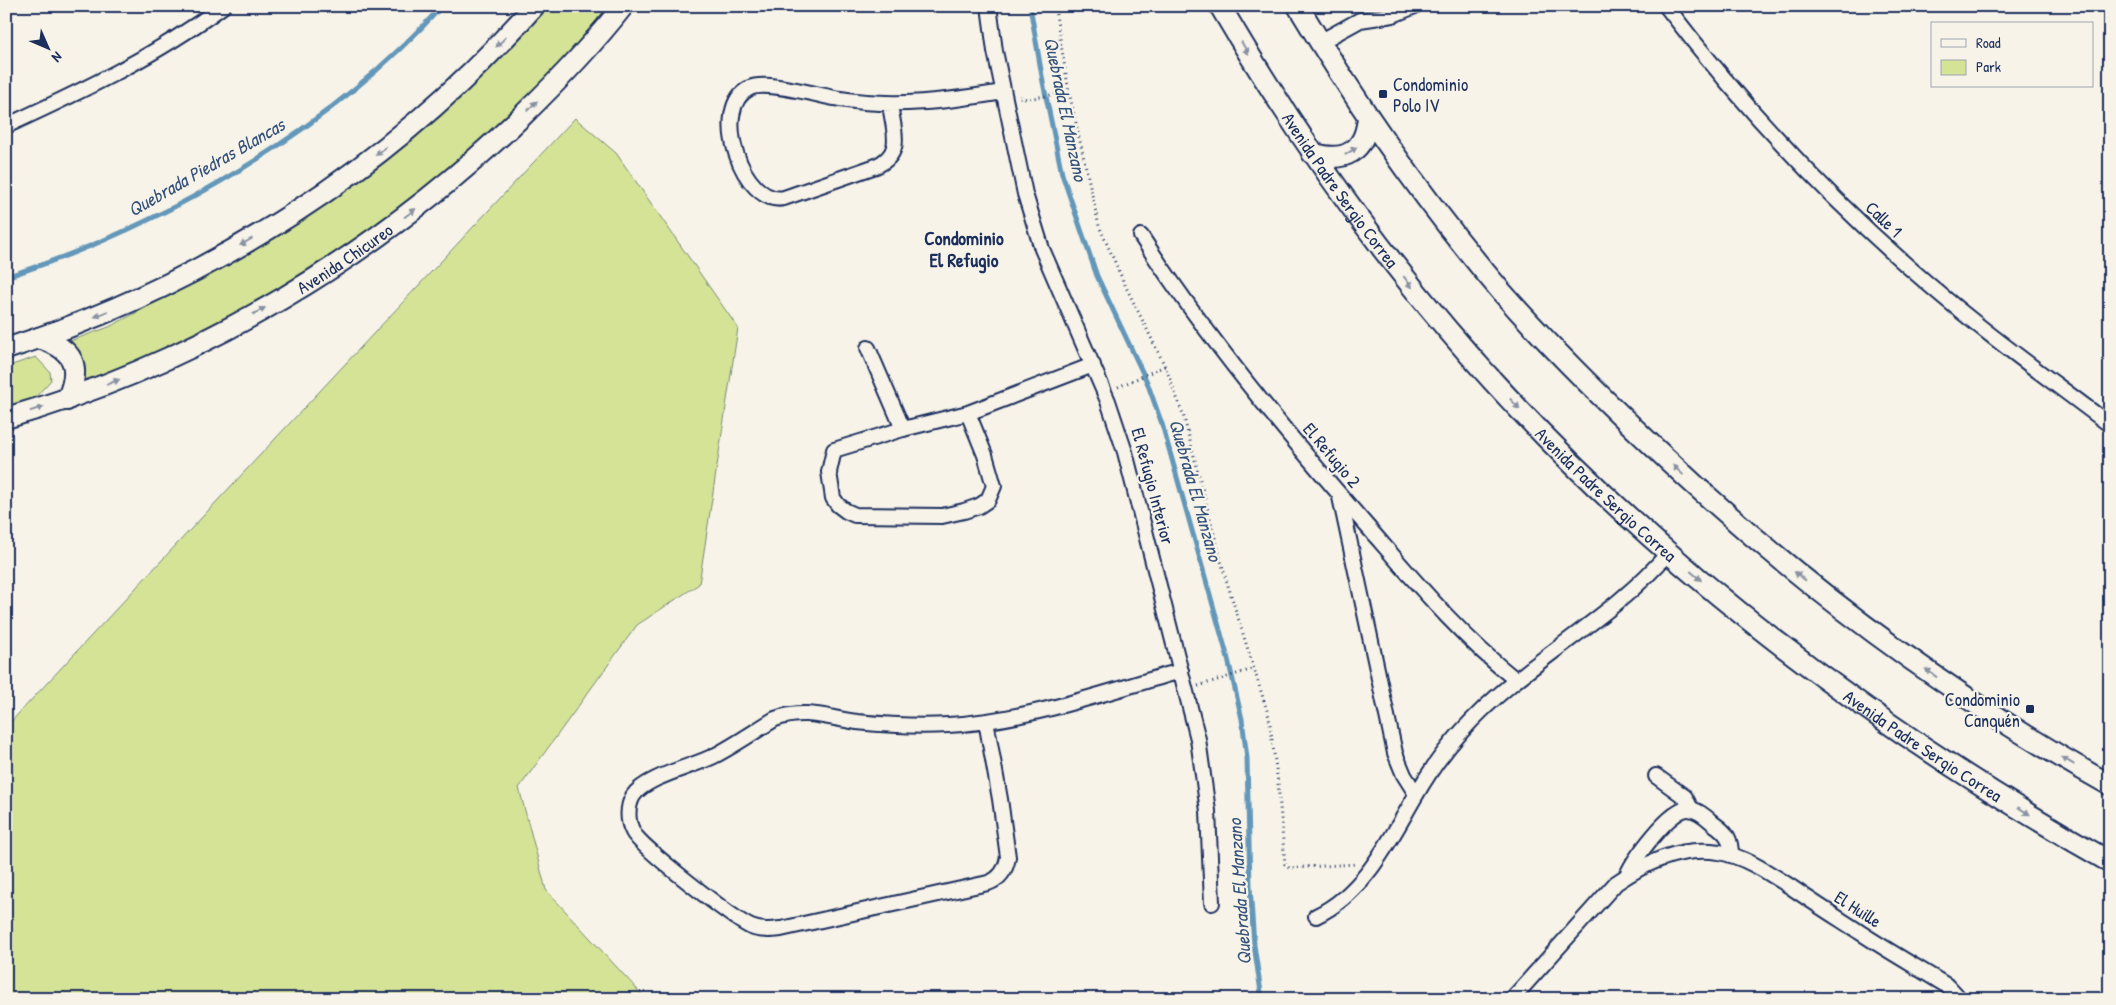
<svg xmlns="http://www.w3.org/2000/svg" width="2116" height="1005" viewBox="0 0 2116 1005" font-family="'Patrick Hand',sans-serif">
	<style>
		.green { fill: #d5e396; stroke: #78897a }
		.lines { fill: none; stroke-linecap: round; stroke-linejoin: round }
		.stream { stroke: #6497b9; stroke-width: 5 }
		.street-casing { stroke: #1b2f5e; stroke-width: 18 }
		.secondary-casing { stroke: #1b2f5e; stroke-width: 24 }
		.path { stroke: #1b2f5e; stroke-width: 3; stroke-dasharray: 1 4; stroke-linecap: butt }
		.street { stroke: #f7f3e8; stroke-width: 14 }
		.secondary { stroke: #f7f3e8; stroke-width: 20 }
		.oneway { fill: #8991a3 }
		.poi-dot { fill: #1b2f5e; stroke: #f7f3e8; stroke-width: 2 }
		.labels { text-anchor: middle; dominant-baseline: central; stroke-width: 4.5; stroke-linejoin: round; paint-order: stroke }
		.poi-label { font-size: 18px; fill: #1b2f5e; stroke: #f7f3e8; text-anchor: start }
		.street-label { font-size: 18px; fill: #1b2f5e; stroke: #f7f3e8 }
		.water-label { font-size: 19px; font-style: italic; fill: #33527c; stroke: #f7f3e8 }
		.neighbourhood-label { font-size: 19px; font-weight: bold; fill: #1b2f5e; stroke: #f7f3e8 }
	</style>
	<rect width="100%" height="100%" fill="#f7f3e8"/>
	<filter id="ink" filterUnits="userSpaceOnUse"><feTurbulence type="fractalNoise" baseFrequency=".02" numOctaves="2"/><feDisplacementMap in="SourceGraphic" scale="10" xChannelSelector="R" yChannelSelector="G"/><feConvolveMatrix kernelMatrix="1 2 1 2 8 2 1 2 1" color-interpolation-filters="sRGB"/></filter>
	<g filter="url(#ink)">
		<g class="green">
			<polygon points="549,6 609,6 532,95 482,143 387,219 270,293 240,310 149,355 86,383 85,369 67,342 109,327 208,275 311,215 382,163 466,92"/>
			<polygon points="575,118 616,153 738,328 699,584 637,625 519,788 546,890 646,999 6,999 6,727"/>
			<polygon points="36,357 50,372 51,380 32,401 6,407 6,367"/>
		</g>
		<g class="lines">
			<g class="stream">
				<polyline points="1030,6 1043,82 1062,174 1097,276 1147,382 1162,424 1227,655 1242,719 1247,758 1250,887 1254,945 1262,999"/>
				<path d="M 6,277 C 167,225 328,131 442,6"/>
			</g>
			<g class="street-casing">
				<g id="street">
					<polyline points="989,6 995,51 1025,194 1042,249 1108,401 1125,452 1198,739 1208,811 1212,903"/>
					<path d="M 1666,6 C 1743,107 1831,201 1927,283 C 1986,334 2048,378 2110,425"/>
					<polyline points="1320,42 1360,20 1393,15 1415,6"/>
					<path d="M 890,104 C 893,130 905,153 876,166 L 784,198 C 743,207 709,107 750,88 C 766,80 820,96 840,99 C 895,108 948,101 1003,92"/>
					<path d="M 6,126 C 82,91 156,56 223,6"/>
					<path d="M 1141,236 C 1207,338 1286,433 1366,525 C 1414,580 1459,635 1516,680"/>
					<polyline points="868,348 903,429"/>
					<polyline points="968,413 985,455 994,486 988,500 979,506 964,511 942,516 855,515 846,511 838,505 833,498 829,472 834,450 903,429 968,413 1093,365"/>
					<polyline points="1340,497 1395,753 1404,775 1416,794"/>
					<path d="M 986,721 L 1000,799 L 1008,857 C 1006,870 1000,879 988,883 L 781,929 C 771,930 761,931 751,927 C 735,920 640,847 633,832 C 627,821 627,807 633,796 C 645,777 692,767 714,756 C 735,745 755,731 775,719 C 806,708 827,718 857,722 C 887,725 918,727 948,725 C 1027,721 1105,692 1181,671"/>
					<polyline points="1656,776 1685,797 1691,809"/>
					<path d="M 1627,875 C 1634,859 1670,809 1688,809 C 1698,809 1707,818 1714,824 C 1727,833 1731,839 1731,855"/>
					<path d="M 1316,916 C 1365,893 1390,839 1416,795 C 1429,772 1445,750 1462,731 C 1523,662 1610,622 1669,552"/>
					<path d="M 1512,999 L 1616,883 C 1646,862 1682,846 1719,852 C 1746,857 1769,873 1791,887 C 1814,903 1838,918 1861,933 C 1890,952 1920,969 1949,987 L 1960,999"/>
				</g>
			</g>
			<g class="secondary-casing">
				<g id="secondary">
					<path id="s1" d="M 1220,6 C 1287,120 1362,229 1447,329 C 1632,547 1863,722 2110,862"/>
					<path d="M 1298,6 C 1358,106 1425,202 1500,290 C 1549,346 1602,398 1656,449 C 1793,579 1945,693 2110,785"/>
					<path d="M 1312,153 C 1345,164 1366,151 1368,116"/>
					<path d="M 39,338 C 74,349 82,366 67,400"/>
					<path d="M 6,349 C 209,284 394,166 534,6"/>
					<path id="s2" d="M 6,418 C 199,363 376,256 521,117 C 557,82 592,46 623,6"/>
				</g>
			</g>
			<g class="path">
				<polyline points="1055,9 1069,92 1099,226 1126,287 1165,366 1183,414 1225,576 1269,717 1278,783 1285,864 1289,868 1356,864"/>
				<polyline points="1020,97 1027,99 1069,92"/>
				<polyline points="1118,387 1165,366"/>
				<polyline points="1198,686 1253,669"/>
			</g>
			<use href="#street" class="street"/>
			<use href="#secondary" class="secondary"/>
		</g>
		<defs><path id="oneway-solid" d="M-6-.8H1V-3.2L6.5 0L1 3.2V.8H-6Z" transform="scale(1.25)"/></defs>
		<g class="oneway">
			<use href="#oneway-solid" transform="translate(501 42) rotate(134)"/>
			<use href="#oneway-solid" transform="translate(1245 48) rotate(59)"/>
			<use href="#oneway-solid" transform="translate(532 106) rotate(-44)"/>
			<use href="#oneway-solid" transform="translate(381 151) rotate(142)"/>
			<use href="#oneway-solid" transform="translate(1351 151) rotate(-34)"/>
			<use href="#oneway-solid" transform="translate(410 213) rotate(-37)"/>
			<use href="#oneway-solid" transform="translate(246 242) rotate(150)"/>
			<use href="#oneway-solid" transform="translate(1408 282) rotate(52)"/>
			<use href="#oneway-solid" transform="translate(259 311) rotate(-29)"/>
			<use href="#oneway-solid" transform="translate(101 314) rotate(157)"/>
			<use href="#oneway-solid" transform="translate(113 382) rotate(-22)"/>
			<use href="#oneway-solid" transform="translate(1515 404) rotate(47)"/>
			<use href="#oneway-solid" transform="translate(37 409) rotate(-17)"/>
			<use href="#oneway-solid" transform="translate(1678 470) rotate(-137)"/>
			<use href="#oneway-solid" transform="translate(1696 576) rotate(41)"/>
			<use href="#oneway-solid" transform="translate(1800 576) rotate(-142)"/>
			<use href="#oneway-solid" transform="translate(1931 673) rotate(-144)"/>
			<use href="#oneway-solid" transform="translate(2068 761) rotate(-149)"/>
			<use href="#oneway-solid" transform="translate(2024 811) rotate(32)"/>
		</g>
	</g>
	<g class="poi-dot">
		<rect x="1378" y="89" width="10" height="10" rx="2.5"/>
		<rect x="2025" y="704" width="10" height="10" rx="2.5"/>
	</g>
	<g class="labels">
		<g class="poi-label">
			<text x="1393" y="84">Condominio<tspan x="1393" dy="21">Polo IV</tspan></text>
			<text x="2020" y="699" text-anchor="end">Condominio<tspan x="2020" dy="21">Canquén</tspan></text>
		</g>
		<g class="street-label">
			<text stroke="none"><textPath href="#s1" startOffset="220">Avenida Padre Sergio Correa</textPath></text>
			<text transform="translate(1884 219) rotate(44)">Calle 1</text>
			<text stroke="none"><textPath href="#s2" startOffset="376">Avenida Chicureo</textPath></text>
			<text transform="translate(1332 455) rotate(50)">El Refugio 2</text>
			<text transform="translate(1153 486) rotate(75)">El Refugio Interior</text>
			<text stroke="none"><textPath href="#s1" startOffset="625">Avenida Padre Sergio Correa</textPath></text>
			<text stroke="none"><textPath href="#s1" startOffset="1030">Avenida Padre Sergio Correa</textPath></text>
			<text transform="translate(1858 909) rotate(33)">El Huille</text>
		</g>
		<g class="water-label">
			<text transform="translate(1066 109) rotate(78)">Quebrada El Manzano</text>
			<text transform="translate(206 167) rotate(-30)">Quebrada Piedras Blancas</text>
			<text transform="translate(1196 490) rotate(74)">Quebrada El Manzano</text>
			<text transform="translate(1239 892) rotate(-94)">Quebrada El Manzano</text>
		</g>
		<g class="neighbourhood-label">
			<text x="964" y="238">Condominio<tspan x="964" dy="22">El Refugio</tspan></text>
		</g>
	</g>
	<rect width="2116" height="1005" fill="none" stroke="#f7f3e8" stroke-width="25"/>
	<rect x="12" y="12" width="2091" height="980" fill="none" stroke="#1b2f5e" stroke-width="2" filter="url(#ink)"/>
	<rect x="1931" y="22" width="162" height="65" fill="#f7f3e8" stroke="#9fa5b1"/>
	<rect x="1941" y="39" width="25" height="8" fill="#f7f3e8" stroke="#9fa5b1"/>
	<text x="1976" y="48" font-size="15" fill="#1b2f5e">Road</text>
	<rect x="1941" y="60" width="25" height="15" fill="#d5e396" stroke="#9fa5b1"/>
	<text x="1976" y="72" font-size="15" fill="#1b2f5e">Park</text>
	<g transform="translate(48 48) rotate(135)" stroke="#f7f3e8" stroke-width="4" paint-order="stroke">
	<path d="M0-4L9 19L0 12L-9 19Z" fill="#1b2f5e"/>
	<text y="-8" font-size="14" font-weight="bold" text-anchor="middle" fill="#1b2f5e">N</text>
	</g>
</svg>
